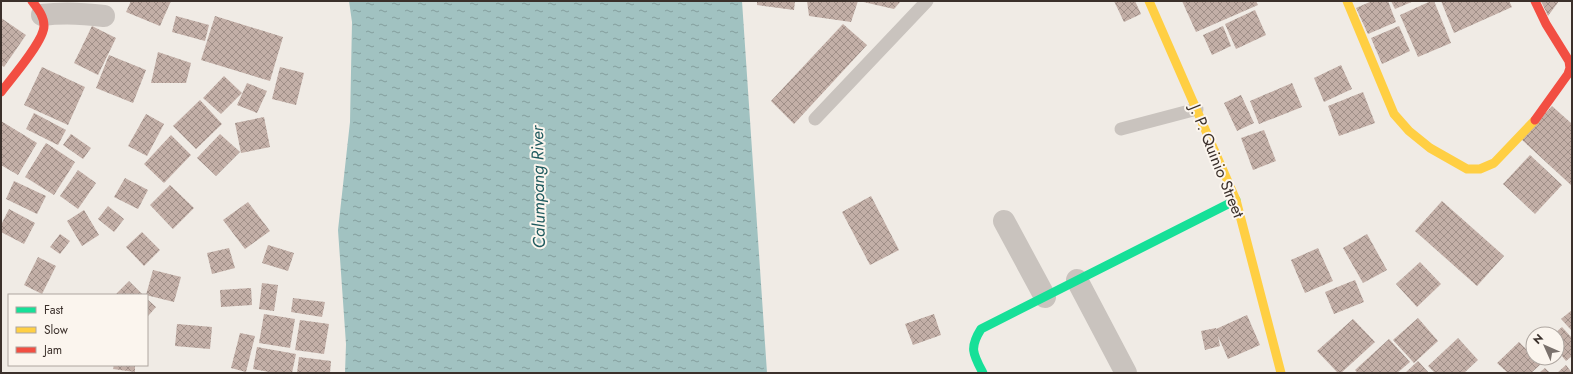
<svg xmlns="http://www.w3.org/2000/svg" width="1573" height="374" viewBox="0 0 1573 374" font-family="Jost,sans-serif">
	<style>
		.water { fill: url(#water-ripples) }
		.building { fill: url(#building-cross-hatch) }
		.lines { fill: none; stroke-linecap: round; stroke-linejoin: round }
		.lane { stroke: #c9c3be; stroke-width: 13 }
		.street { stroke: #c9c3be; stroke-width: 22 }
		.fast { stroke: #16e098; stroke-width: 9 }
		.slow { stroke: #ffcf43; stroke-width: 9 }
		.jam { stroke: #f24e42; stroke-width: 9 }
		.labels { text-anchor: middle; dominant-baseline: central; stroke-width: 4; stroke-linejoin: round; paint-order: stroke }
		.street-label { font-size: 16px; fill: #3b302b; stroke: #fbf5ee }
		.water-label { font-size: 17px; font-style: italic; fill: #1f5a5e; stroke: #fbf5ee }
	</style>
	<defs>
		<pattern id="water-ripples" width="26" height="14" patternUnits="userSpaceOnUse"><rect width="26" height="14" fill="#a1c2c1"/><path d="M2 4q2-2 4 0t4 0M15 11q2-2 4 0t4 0" fill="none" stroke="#849e9d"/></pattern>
		<pattern id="building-cross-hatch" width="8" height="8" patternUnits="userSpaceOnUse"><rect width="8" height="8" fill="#c3afa7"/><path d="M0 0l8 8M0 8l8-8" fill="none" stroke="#a08f88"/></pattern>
	</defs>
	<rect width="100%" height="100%" fill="#f0ebe5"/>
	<polygon class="water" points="349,1 742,1 767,373 345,373 346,344 338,230 350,122 352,22"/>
	<g class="building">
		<polygon points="131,1 171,1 160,26 126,12"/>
		<polygon points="757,1 795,1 794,10 757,5"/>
		<polygon points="807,1 858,1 851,22 809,16"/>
		<polygon points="859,1 901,1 894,9"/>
		<polygon points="1114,1 1135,1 1141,14 1124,22"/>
		<polygon points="1182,1 1256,1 1258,5 1196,32"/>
		<polygon points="1372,1 1388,1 1396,22 1368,34 1356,8"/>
		<polygon points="1391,1 1414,1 1395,9"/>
		<polygon points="1431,1 1434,1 1451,43 1418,57 1400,15"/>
		<polygon points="1441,1 1509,1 1512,7 1454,33"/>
		<polygon points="1541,1 1559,1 1548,16"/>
		<polygon points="1255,10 1266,35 1236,49 1225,24"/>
		<polygon points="176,16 209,25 205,41 172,32"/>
		<polygon points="215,16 283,37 270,81 201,60"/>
		<polygon points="1,18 26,35 4,67 1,65"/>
		<polygon points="843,24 867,45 794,124 771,101"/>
		<polygon points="92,26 116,38 98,75 74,63"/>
		<polygon points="1223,26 1231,46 1212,55 1203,35"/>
		<polygon points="1399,26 1410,51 1382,64 1371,38"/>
		<polygon points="158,52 191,63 186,83 151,83"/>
		<polygon points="109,55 146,70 133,103 96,88"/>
		<polygon points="1341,65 1352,89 1324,102 1314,78"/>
		<polygon points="42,67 85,87 68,125 24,105"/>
		<polygon points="280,67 304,73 296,105 272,99"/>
		<polygon points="224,76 242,93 221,114 203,98"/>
		<polygon points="247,83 267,91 257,113 237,105"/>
		<polygon points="1292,83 1302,107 1259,124 1250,101"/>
		<polygon points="1363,92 1375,123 1339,136 1328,106"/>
		<polygon points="1241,95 1254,123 1237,131 1224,103"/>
		<polygon points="200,100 222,124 196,149 173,126"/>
		<polygon points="1552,106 1572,124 1572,186 1521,139"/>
		<polygon points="34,113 66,130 58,145 26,129"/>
		<polygon points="146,114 164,124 147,156 128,146"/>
		<polygon points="264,117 270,147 241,153 235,123"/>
		<polygon points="1,121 37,143 18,175 1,165"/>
		<polygon points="1264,130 1276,161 1253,170 1241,138"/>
		<polygon points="71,134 91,148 83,159 63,145"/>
		<polygon points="220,134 240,152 216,176 197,158"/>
		<polygon points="171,135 191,155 164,183 144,164"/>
		<polygon points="46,143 75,162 54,195 25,177"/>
		<polygon points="1530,155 1562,185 1535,214 1503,184"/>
		<polygon points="78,170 96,183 78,209 60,196"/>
		<polygon points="125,178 148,190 138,209 114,197"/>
		<polygon points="14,181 46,196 37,214 6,199"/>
		<polygon points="170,185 194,208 173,229 150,205"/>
		<polygon points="871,196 899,250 870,265 842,212"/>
		<polygon points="1442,201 1504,256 1477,286 1415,231"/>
		<polygon points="248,202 270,231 245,249 223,220"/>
		<polygon points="108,206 124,219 114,232 98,219"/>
		<polygon points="9,209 35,223 24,244 1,232 1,225"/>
		<polygon points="84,210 99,235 82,246 67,221"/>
		<polygon points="142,232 160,250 144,266 126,247"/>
		<polygon points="60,234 70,241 60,254 50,247"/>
		<polygon points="1367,234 1387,270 1363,283 1343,248"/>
		<polygon points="268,245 294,253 288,271 262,263"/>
		<polygon points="229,248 235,268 212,274 207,253"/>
		<polygon points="1318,248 1333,281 1305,293 1291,260"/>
		<polygon points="38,257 56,266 42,294 24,285"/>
		<polygon points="1420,262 1441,284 1417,307 1396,284"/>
		<polygon points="153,270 181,277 174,302 146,295"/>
		<polygon points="1355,280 1364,302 1334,314 1325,292"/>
		<polygon points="129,281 143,295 115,295"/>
		<polygon points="262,283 278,285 274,311 259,309"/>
		<polygon points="251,288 252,305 221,307 220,290"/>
		<polygon points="293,298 325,302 322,317 291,312"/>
		<polygon points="147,299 156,307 147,317"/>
		<polygon points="1572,310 1572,331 1561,319"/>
		<polygon points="264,314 295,319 290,348 259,343"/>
		<polygon points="934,314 941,335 913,345 905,324"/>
		<polygon points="1247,315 1260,345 1228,359 1218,336 1220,346 1205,350 1201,331 1216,328 1216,329"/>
		<polygon points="1418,318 1438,341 1414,363 1393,340"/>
		<polygon points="1353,319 1375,342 1341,373 1338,373 1317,351"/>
		<polygon points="300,320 329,324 324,354 295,350"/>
		<polygon points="177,324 212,327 210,349 175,346"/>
		<polygon points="1562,327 1572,338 1572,356 1566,361 1557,350 1557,334 1554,334"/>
		<polygon points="240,333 255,336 246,372 231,368"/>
		<polygon points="1458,338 1478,360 1464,373 1435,373 1428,366"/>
		<polygon points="1389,339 1410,362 1397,373 1358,373 1355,370"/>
		<polygon points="1519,342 1533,356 1533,358 1535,358 1541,364 1531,373 1508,373 1497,363"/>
		<polygon points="257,347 296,354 292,373 275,373 253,369"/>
		<polygon points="299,357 331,361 330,373 297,373"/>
		<polygon points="1418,361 1429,373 1405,373"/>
		<polygon points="114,365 135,365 135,372 113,369"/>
		<polygon points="1566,365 1572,373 1557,373"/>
		<polygon points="1545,368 1550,373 1539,373"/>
	</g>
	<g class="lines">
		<g class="lane">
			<polyline points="815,119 927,1"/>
			<polyline points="1121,129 1197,109"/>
		</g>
		<g class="street">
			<path d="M 42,15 C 64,12 81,13 104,16"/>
			<polyline points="1004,221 1045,297"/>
			<polyline points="1077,280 1126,373"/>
		</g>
		<path class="fast" d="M 983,373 C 973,354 969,348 981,329 L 1236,200"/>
		<g class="slow">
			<polyline points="1149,1 1236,200 1281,373"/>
			<polyline points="1347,1 1394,114 1409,131 1430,148 1467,169 1480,169 1494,163 1535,120"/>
		</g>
		<g class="jam">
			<path d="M 1,92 C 11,79 44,41 44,26 C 44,16 38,9 32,1"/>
			<polyline points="1535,120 1568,74 1570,68 1569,61 1546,24 1535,1"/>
		</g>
	</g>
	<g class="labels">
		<g class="street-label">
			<text transform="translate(1217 161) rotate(68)">J. P. Quinio Street</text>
		</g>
		<g class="water-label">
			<text transform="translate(538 187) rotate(-91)">Calumpang River</text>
		</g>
	</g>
	<rect width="1573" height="374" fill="none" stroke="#3b302b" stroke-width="4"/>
	<rect x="8" y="294" width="140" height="72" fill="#fbf5ee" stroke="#aea6a0"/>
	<rect x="16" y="307" width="20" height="6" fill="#16e098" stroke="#aea6a0"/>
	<text x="44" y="314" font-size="12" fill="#3b302b">Fast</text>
	<rect x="16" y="327" width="20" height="6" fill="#ffcf43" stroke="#aea6a0"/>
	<text x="44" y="334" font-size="12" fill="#3b302b">Slow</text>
	<rect x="16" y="347" width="20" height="6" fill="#f24e42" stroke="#aea6a0"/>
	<text x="44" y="354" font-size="12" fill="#3b302b">Jam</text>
	<g transform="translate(1545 346) rotate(315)"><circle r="19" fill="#fbf5ee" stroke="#aea6a0"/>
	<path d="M0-3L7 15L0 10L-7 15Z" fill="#7a716c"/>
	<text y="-6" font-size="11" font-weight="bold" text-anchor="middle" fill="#3b302b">N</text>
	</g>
</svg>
